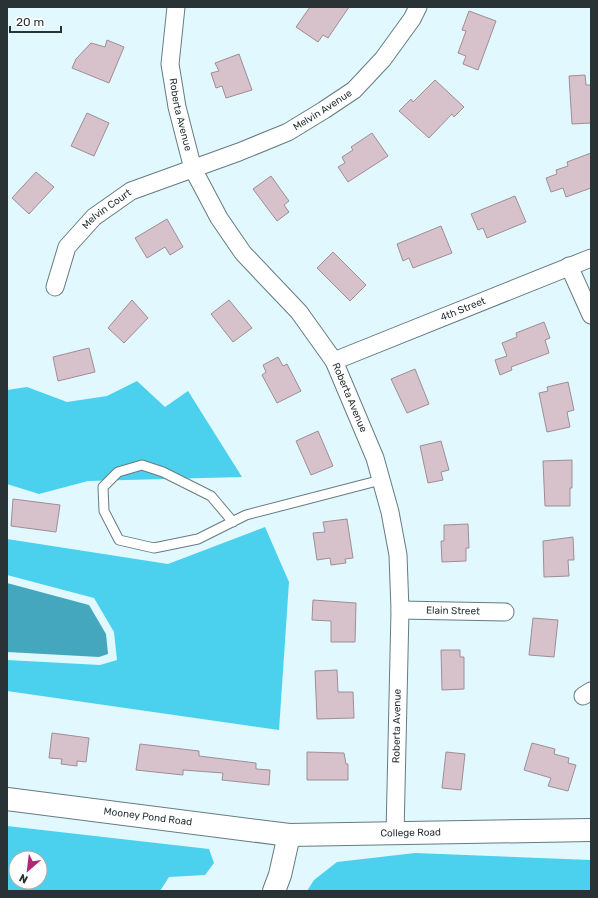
<svg xmlns="http://www.w3.org/2000/svg" width="598" height="898" viewBox="0 0 598 898" font-family="Rubik,sans-serif">
	<style>
		.forest { fill: #4bd1ee; fill-rule: evenodd }
		.water { fill: #44a7bd }
		.building { fill: #d7c2cb; stroke: #a08d95 }
		.lines { fill: none; stroke-linecap: round; stroke-linejoin: round }
		.service-casing { stroke: #667b80; stroke-width: 11 }
		.minor-casing { stroke: #667b80; stroke-width: 19 }
		.tertiary-casing { stroke: #667b80; stroke-width: 24 }
		.service { stroke: #fff; stroke-width: 9 }
		.minor { stroke: #fff; stroke-width: 17 }
		.tertiary { stroke: #fff; stroke-width: 22 }
		.labels { text-anchor: middle; dominant-baseline: central; stroke-width: 3; stroke-linejoin: round; paint-order: stroke }
		.street-label { font-size: 10px; fill: #293335; stroke: #fff }
	</style>
	<rect width="100%" height="100%" fill="#e1f8ff"/>
	<g class="forest">
		<polygon points="137,381 165,407 188,391 242,477 88,481 39,494 7,484 7,390 27,387 67,402 107,396"/>
		<polygon points="265,527 289,582 279,730 7,691 7,660 100,665 117,660 114,632 94,598 7,575 7,539 168,564"/>
		<path d="M 7,826 L 209,849 L 214,863 L 205,875 L 169,877 L 160,891 L 7,891 ZM 16,858 L 40,858 L 40,882 L 16,882 Z"/>
		<polygon points="415,853 591,860 591,891 307,891 314,880 337,862"/>
	</g>
	<polygon class="water" points="7,583 89,605 106,634 108,654 99,657 7,652"/>
	<g class="building">
		<polygon points="310,7 349,7 328,38 323,35 318,42 296,27"/>
		<polygon points="469,11 496,21 478,70 463,64 466,56 458,53 466,31 462,30"/>
		<polygon points="107,40 124,47 109,83 72,68 76,59 91,43 105,47"/>
		<polygon points="239,54 252,90 226,98 222,86 216,88 211,73 219,71 215,63"/>
		<polygon points="585,75 586,85 591,85 591,123 572,124 569,76"/>
		<polygon points="435,80 464,107 454,117 452,114 429,138 399,111 411,99 413,102"/>
		<polygon points="87,113 109,123 94,156 71,146"/>
		<polygon points="372,133 388,156 348,182 338,167 345,163 342,157 353,150 351,147"/>
		<polygon points="591,153 591,188 566,197 563,188 551,192 546,178 557,174 556,170 568,166 567,162"/>
		<polygon points="36,172 54,187 29,214 12,198"/>
		<polygon points="271,176 289,201 284,205 289,212 277,221 253,189"/>
		<polygon points="515,196 526,222 487,238 483,228 478,230 471,214"/>
		<polygon points="167,219 183,247 170,255 165,247 147,258 135,238"/>
		<polygon points="441,226 452,253 413,268 409,258 403,261 397,244"/>
		<polygon points="333,252 366,285 350,301 317,268"/>
		<polygon points="132,300 148,318 124,343 108,328"/>
		<polygon points="229,300 252,328 233,342 211,314"/>
		<polygon points="544,322 550,338 545,340 549,353 511,367 512,370 500,375 495,360 507,356 502,343 517,337 516,333"/>
		<polygon points="89,348 95,372 58,381 53,357"/>
		<polygon points="278,357 283,366 287,364 301,391 277,403 262,375 266,372 263,365"/>
		<polygon points="415,369 429,404 407,413 391,379"/>
		<polygon points="568,382 574,410 567,412 570,427 547,432 539,393 548,391 547,387"/>
		<polygon points="318,431 333,466 311,475 296,441"/>
		<polygon points="441,441 449,470 441,472 443,480 428,483 420,446"/>
		<polygon points="572,460 572,488 570,488 570,506 545,506 543,461"/>
		<polygon points="13,499 60,505 56,532 11,526"/>
		<polygon points="347,519 353,558 345,559 346,563 331,565 330,558 317,560 313,533 325,532 323,522"/>
		<polygon points="468,524 469,548 466,548 466,561 442,562 441,541 444,541 444,525"/>
		<polygon points="573,537 574,560 568,560 569,576 544,577 543,541"/>
		<polygon points="313,600 356,603 355,642 331,642 331,621 312,620"/>
		<polygon points="533,618 558,620 554,657 529,655"/>
		<polygon points="441,650 460,650 460,657 464,657 464,689 442,690"/>
		<polygon points="337,670 338,692 353,692 354,718 317,719 315,671"/>
		<polygon points="52,733 89,738 86,762 77,761 77,766 61,764 62,759 49,758"/>
		<polygon points="532,743 555,749 554,754 569,758 568,763 576,765 568,791 548,786 551,778 524,770"/>
		<polygon points="140,744 199,751 199,756 256,763 256,769 270,770 269,785 222,780 223,773 183,770 183,775 136,770"/>
		<polygon points="307,752 344,753 346,764 348,764 348,780 307,780"/>
		<polygon points="446,752 465,754 461,790 442,788"/>
	</g>
	<g class="lines">
		<g class="service-casing">
			<polyline id="service" points="233,522 211,496 163,472 142,465 118,472 103,487 104,511 119,540 154,548 198,539 246,515 381,480"/>
		</g>
		<g class="minor-casing">
			<g id="minor">
				<path id="s1" d="M 176,7 L 170,64 L 177,107 L 193,169 L 219,218 L 243,253 L 299,312 L 334,361 L 375,458 L 390,512 L 398,555 L 400,610 L 395,834"/>
				<polyline points="569,266 591,315"/>
				<path id="s2" d="M 55,287 L 67,247 L 94,217 L 131,191 L 239,152 L 288,132 L 324,110 L 354,90 L 383,59 L 412,19 L 418,7"/>
				<path id="s3" d="M 334,361 L 591,258"/>
				<path id="s4" d="M 400,610 L 505,612"/>
				<polyline points="583,696 591,691"/>
			</g>
		</g>
		<g class="tertiary-casing">
			<g id="tertiary">
				<path id="s5" d="M 7,799 L 289,835 L 591,830"/>
				<polyline points="274,891 280,875 289,835"/>
			</g>
		</g>
		<use href="#service" class="service"/>
		<use href="#minor" class="minor"/>
		<use href="#tertiary" class="tertiary"/>
	</g>
	<g class="labels">
		<g class="street-label">
			<text stroke="none"><textPath href="#s2" startOffset="336">Melvin Avenue</textPath></text>
			<text stroke="none"><textPath href="#s1" startOffset="109">Roberta Avenue</textPath></text>
			<text stroke="none"><textPath href="#s2" startOffset="97">Melvin Court</textPath></text>
			<text stroke="none"><textPath href="#s3" startOffset="139">4th Street</textPath></text>
			<text stroke="none"><textPath href="#s1" startOffset="444">Roberta Avenue</textPath></text>
			<text stroke="none"><textPath href="#s4" startOffset="53">Elain Street</textPath></text>
			<text transform="translate(397 726) rotate(-89)">Roberta Avenue</text>
			<text stroke="none"><textPath href="#s5" startOffset="142">Mooney Pond Road</textPath></text>
			<text stroke="none"><textPath href="#s5" startOffset="406">College Road</textPath></text>
		</g>
	</g>
	<rect width="598" height="898" fill="none" stroke="#293335" stroke-width="16"/>
	<g transform="translate(28 870) rotate(208)"><circle r="19" fill="#ffffff" stroke="#a9adae"/>
	<path d="M0-3L7 15L0 10L-7 15Z" fill="#ab2976"/>
	<text y="-6" font-size="11" font-weight="bold" text-anchor="middle" fill="#293335">N</text>
	</g>
	<path d="M10 26v6h51v-6" fill="none" stroke="#293335" stroke-width="2"/>
	<text x="16" y="26" font-size="12" fill="#293335" stroke="#ffffff" stroke-width="3" paint-order="stroke">20 m</text>
</svg>
